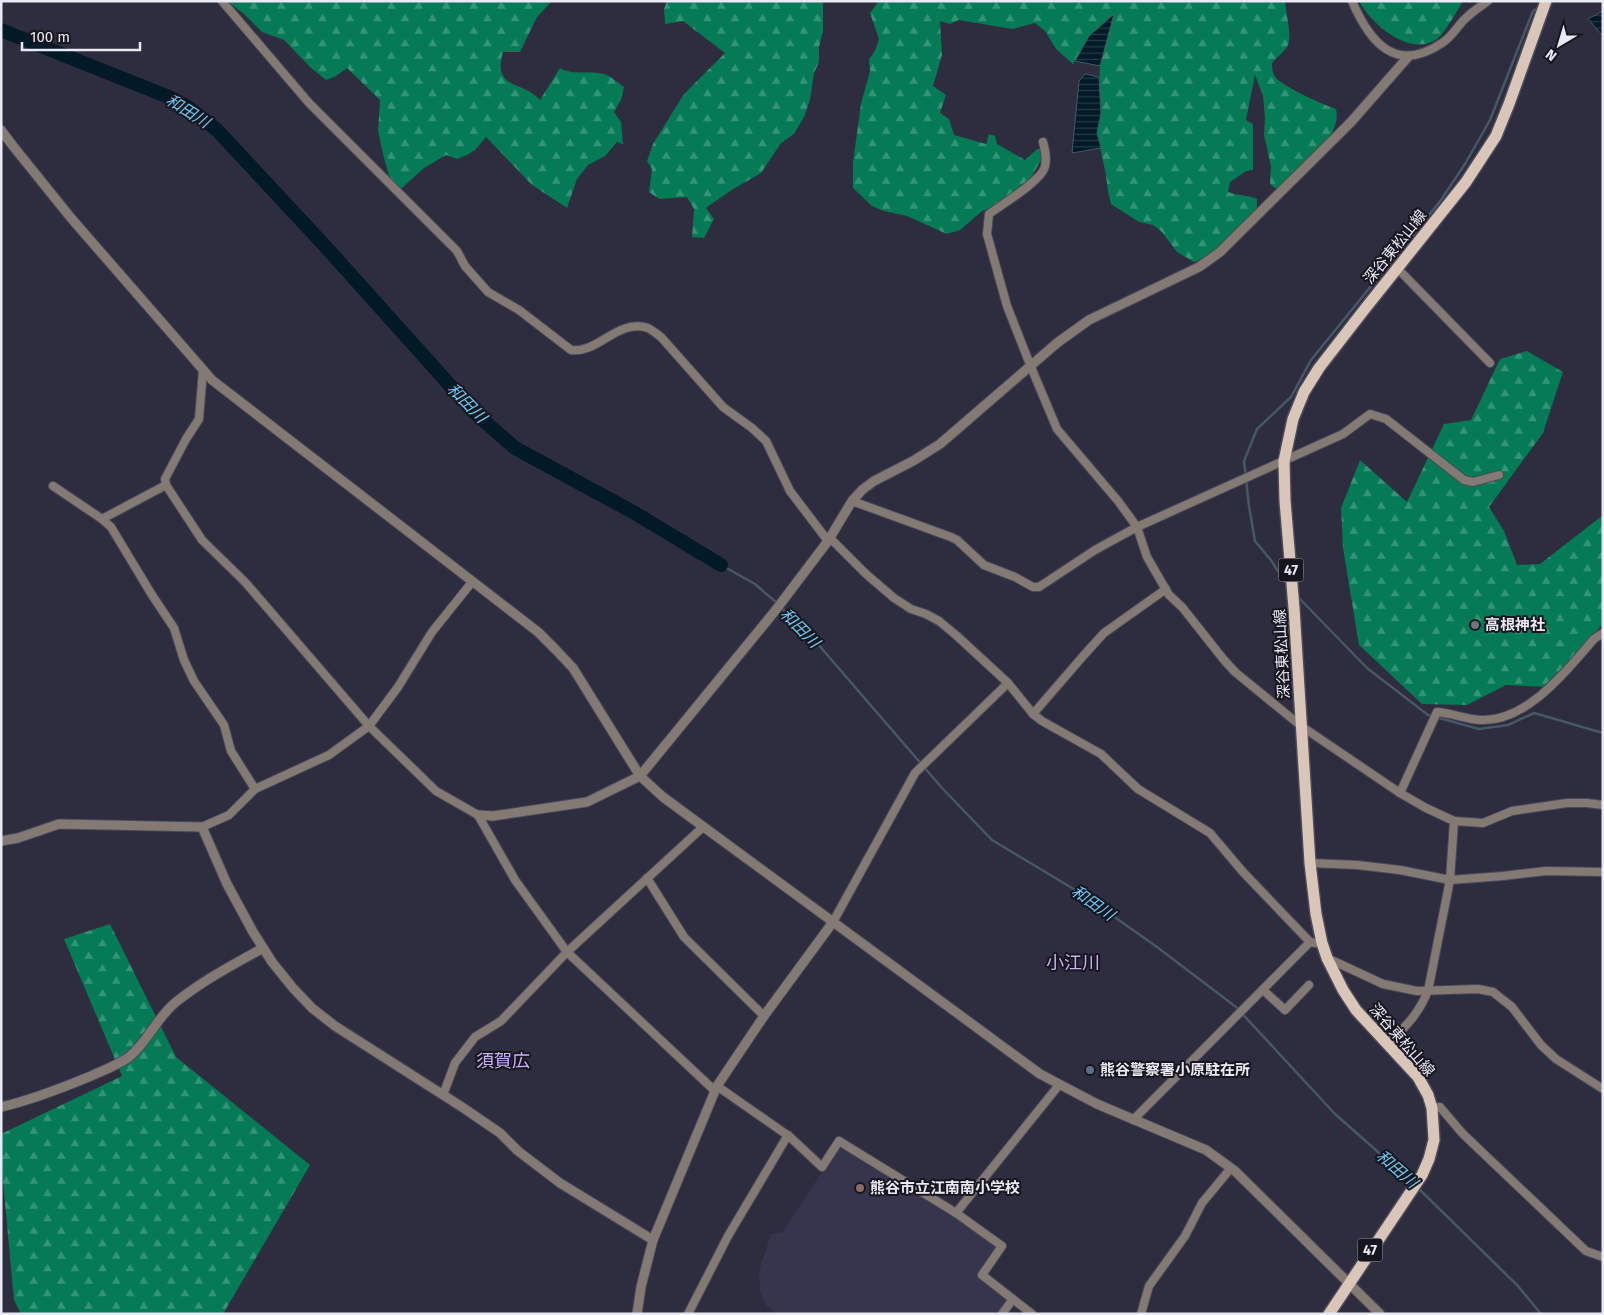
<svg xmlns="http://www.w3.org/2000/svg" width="1604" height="1315" viewBox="0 0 1604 1315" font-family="'Fira Sans','Noto Sans JP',sans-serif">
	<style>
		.built { fill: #37344d }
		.forest { fill: url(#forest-firs) }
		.water { fill: url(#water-rules); stroke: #465865 }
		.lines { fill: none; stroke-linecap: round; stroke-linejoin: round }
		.stream { stroke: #465865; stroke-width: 2.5 }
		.river { stroke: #001a27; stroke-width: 14 }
		.minor-casing { stroke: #4c4a5c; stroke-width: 10 }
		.tertiary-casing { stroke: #4c4a5c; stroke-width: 11 }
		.primary-casing { stroke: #4c4a5c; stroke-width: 14 }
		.minor { stroke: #847a74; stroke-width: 8 }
		.tertiary { stroke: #847a74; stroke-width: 9 }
		.primary { stroke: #dac6b8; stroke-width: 11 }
		.worship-dot { fill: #6b7280; stroke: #17161e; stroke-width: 2 }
		.service-dot { fill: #5c6f8a; stroke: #17161e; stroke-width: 2 }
		.education-dot { fill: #8d6e63; stroke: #17161e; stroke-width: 2 }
		.labels { text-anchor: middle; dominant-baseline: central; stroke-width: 4; stroke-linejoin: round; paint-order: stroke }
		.shield { fill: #17161e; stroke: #abaab5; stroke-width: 1 }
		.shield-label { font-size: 14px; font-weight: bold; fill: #eae9f6 }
		.street-label { font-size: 15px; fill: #eae9f6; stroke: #17161e }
		.poi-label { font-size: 15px; font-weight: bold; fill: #eae9f6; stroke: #17161e; text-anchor: start }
		.water-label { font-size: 16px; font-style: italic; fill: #68cbf9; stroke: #17161e }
		.quarter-label { font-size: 18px; fill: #c9b1f7; stroke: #17161e }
	</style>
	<defs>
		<pattern id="forest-firs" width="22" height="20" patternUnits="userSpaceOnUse" patternTransform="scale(1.25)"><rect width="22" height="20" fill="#047b54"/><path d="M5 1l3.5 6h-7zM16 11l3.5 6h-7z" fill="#359476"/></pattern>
		<pattern id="water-rules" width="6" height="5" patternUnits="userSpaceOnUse" patternTransform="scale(1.25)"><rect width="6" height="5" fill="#001a27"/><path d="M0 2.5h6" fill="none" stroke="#253b47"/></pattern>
	</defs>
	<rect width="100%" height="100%" fill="#2e2c3f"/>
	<polygon class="built" points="840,1144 995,1243 996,1250 978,1277 1006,1298 1007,1302 997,1314 778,1314 766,1305 760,1292 759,1271 771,1234 783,1232"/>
	<g class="forest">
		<path d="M 227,1 L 552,1 L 537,17 L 520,52 L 503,52 C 492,91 523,80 540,100 L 560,68 C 573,76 589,70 604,74 C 611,76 618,83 624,87 L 621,100 L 614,112 L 621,122 L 623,144 L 617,142 L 605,156 L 588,165 L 577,179 L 567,208 L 532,185 L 486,137 L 475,150 L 467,155 L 457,159 L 446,155 L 424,168 L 401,189 L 389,176 L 384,158 L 378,131 L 380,100 L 347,68 L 336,76 L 326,80 L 311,68 L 284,40 L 262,32 L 244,14 Z"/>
		<polygon points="667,1 823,1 823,31 819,47 819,62 814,73 810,100 804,117 794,134 781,143 761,173 730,191 706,208 714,219 704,238 692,237 694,209 687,197 659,199 649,192 652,169 647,161 653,144 684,94 725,53 683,21 665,24 664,9"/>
		<path d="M 879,1 L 1285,1 C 1286,14 1292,34 1288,45 C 1285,51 1276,58 1272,63 C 1272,66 1272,71 1274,75 C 1278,85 1324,105 1336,109 C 1343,137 1300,170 1282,188 L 1275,188 L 1270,184 L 1271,166 L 1264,135 L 1265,118 L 1263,96 L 1255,75 L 1246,120 L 1253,124 L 1253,170 L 1246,171 L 1230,182 L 1228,192 C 1239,196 1245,194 1257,199 L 1257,209 L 1215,254 L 1194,262 L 1177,252 L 1162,232 L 1153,225 L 1139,222 L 1111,204 L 1108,192 L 1106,175 L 1097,133 L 1101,113 L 1099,90 L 1100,66 L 1113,15 L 1089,36 L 1073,64 L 1056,49 L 1045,31 L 1035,23 L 1012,29 L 959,20 L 950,24 L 940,21 L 942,55 L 933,86 L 946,95 L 940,113 L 949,119 L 954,135 L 986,144 L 989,134 L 995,136 L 997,144 L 1025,160 L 1037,149 L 1041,149 L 1043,157 L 1020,196 L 982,211 L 960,230 L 947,234 L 907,216 L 884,211 L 872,206 L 853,188 L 853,162 L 861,104 L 870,71 L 869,59 L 875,51 L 879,39 L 870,13 Z"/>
		<path d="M 1359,1 L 1463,1 C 1458,10 1444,34 1437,39 C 1410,58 1371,24 1359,1 Z"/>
		<polygon points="1527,351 1563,372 1543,433 1489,507 1504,531 1517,565 1540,564 1603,515 1603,624 1546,687 1506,685 1467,705 1422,704 1359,645 1343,548 1341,508 1360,460 1407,502 1444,424 1471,420 1500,359"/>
		<polygon points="110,924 176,1057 310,1165 223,1314 21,1314 14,1300 1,1160 1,1134 122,1076 64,939"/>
	</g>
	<g class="water">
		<polygon points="1603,11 1603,36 1588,19"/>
		<polygon points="1114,14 1100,66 1075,61 1089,36"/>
		<polygon points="1085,74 1099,77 1101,113 1097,133 1101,148 1072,153 1079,81"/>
	</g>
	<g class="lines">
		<g class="stream">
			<polyline points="721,565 755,584 777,603"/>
			<polyline points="1289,588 1270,559 1255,541 1249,506 1244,461 1257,429 1291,397 1311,360 1441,200 1465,164 1490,120 1533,11 1540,7"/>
			<polyline points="1298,597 1367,668 1428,715 1479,729 1508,725 1534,713 1603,733"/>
			<polyline points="781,607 817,643 942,788 992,840 1082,894 1157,947 1236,1007 1335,1114 1412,1182"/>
			<polyline points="1418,1188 1518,1286 1541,1314"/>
		</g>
		<polyline class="river" points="1,30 169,97 188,107 217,130 325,246 474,412 515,448 633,512 721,565"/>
		<g class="minor-casing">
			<g id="minor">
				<path d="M 222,1 L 309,103 L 457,251 L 465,266 L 488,292 L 519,310 L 571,350 C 598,354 618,318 648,328 C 652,330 657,334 661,337 L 723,407 L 752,428 L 766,441 L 790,491 L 828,541"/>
				<path d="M 1352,1 C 1370,43 1396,74 1442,43 C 1452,37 1458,25 1466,18 C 1473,11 1481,6 1488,1"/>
				<path d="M 1043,142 C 1045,150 1047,158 1045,166 C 1043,180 1001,205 989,214 L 987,234 L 1007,306 L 1031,367 L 1057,429 L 1118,501 L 1137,527 L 1147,557 L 1169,595 L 1182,607 L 1224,660 L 1235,672 L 1301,726 L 1400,793 L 1426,808 L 1454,821 L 1483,823 L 1512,811 L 1567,803 L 1587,803 L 1603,805"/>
				<polyline points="1397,268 1490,363"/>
				<polyline points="166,485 202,540 245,582 369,726 436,791 478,815 515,880 567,952 715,1091"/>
				<polyline points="53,486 102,519 111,527 152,595 174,628 184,660 194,681 224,725 231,751 255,789"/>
				<polyline points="852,501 951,537 957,540 984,565 1015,577 1033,587 1039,587 1095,550 1137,527 1343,434 1370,414 1386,419 1464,480 1473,482 1499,475"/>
				<polyline points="102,519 166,485 165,479 186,439 199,419 203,370"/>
				<polyline points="830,538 866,574 894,598 911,609 926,614 939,621 957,636 1008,683 1033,714 1042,721 1101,754 1138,789 1210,833 1243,872 1310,942"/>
				<polyline points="1033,714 1084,655 1104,633 1166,589"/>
				<path d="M 1400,793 L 1437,712 C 1452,713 1467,720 1482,720 C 1528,721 1567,670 1594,639 L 1603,633"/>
				<polyline points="202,827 229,815 255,789 329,755 369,726 398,687 432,632 472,582"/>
				<polyline points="1310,863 1357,865 1400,870 1450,880 1503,876 1546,871 1603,872"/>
				<polyline points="647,878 684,937 764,1016"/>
				<polyline points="833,922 915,773 1008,683"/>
				<polyline points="1327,958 1383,984 1417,991 1478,989 1493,992 1512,1007 1541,1045 1556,1059 1603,1089"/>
				<polyline points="1263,990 1285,1010 1309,985"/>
				<path d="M 1388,1044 C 1406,1026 1418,1015 1428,991 L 1450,880 L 1454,821"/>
				<polyline points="717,1086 790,1137 822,1167 839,1141 956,1213 1002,1246 982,1275 1032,1314"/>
				<polyline points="443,1095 455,1063 475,1037 501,1021 567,952 703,827"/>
				<polyline points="1432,1108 1440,1107 1462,1133 1586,1251 1603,1257"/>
				<polyline points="1133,1120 1310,942 1315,943"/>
				<polyline points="956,1213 1059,1085"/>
				<polyline points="688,1314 728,1236 788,1135"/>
				<polyline points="1002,1314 1013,1299"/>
				<polyline points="1141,1314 1149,1286 1185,1236 1202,1203 1231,1168"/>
			</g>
		</g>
		<g class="tertiary-casing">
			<g id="tertiary">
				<polyline points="1,130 13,146 71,218 212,380 538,632 556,650 573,668 640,776 663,797 1040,1074 1097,1104 1206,1150 1235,1171 1380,1314"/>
				<polyline points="478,815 493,816 587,802 640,776 775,611 828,541 852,501 862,490 874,481 913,461 940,444 1057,343 1089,320 1199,267 1220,252 1351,122 1408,57"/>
				<polyline points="1,841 18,838 59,824 202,827 227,884 253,932 272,962 293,988 312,1008 335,1026 462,1107 500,1133 518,1151 560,1183 653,1240"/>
				<path d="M 1,1107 C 32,1100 62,1088 91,1076 C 104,1070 118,1065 129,1057 C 148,1042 156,1018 176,1002 C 202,981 234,964 263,948"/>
				<polyline points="637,1314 641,1287 653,1240 717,1086 764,1016 833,922"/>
			</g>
		</g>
		<g class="primary-casing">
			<polyline id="primary" points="1329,1314 1422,1175 1429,1159 1434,1140 1432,1108 1428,1095 1418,1077 1356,1010 1343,990 1327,958 1322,943 1316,914 1310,863 1294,608 1285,501 1284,461 1293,419 1304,392 1319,368 1364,310 1466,182 1496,136 1509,104 1546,1"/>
		</g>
		<use href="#minor" class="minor"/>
		<use href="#tertiary" class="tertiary"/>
		<use href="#primary" class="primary"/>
	</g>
	<circle class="worship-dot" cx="1475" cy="625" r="5"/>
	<circle class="service-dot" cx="1090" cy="1070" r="5"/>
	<circle class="education-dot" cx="860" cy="1188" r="5"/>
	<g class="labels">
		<g class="shield">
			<rect x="1278.5" y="558.5" width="25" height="23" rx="4"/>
			<rect x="1357.5" y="1238.5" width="25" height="23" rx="4"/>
		</g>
		<g class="shield-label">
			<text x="1291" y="570">47</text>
			<text x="1370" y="1250">47</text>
		</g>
		<g class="street-label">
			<text transform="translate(1395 247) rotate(-51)">深谷東松山線</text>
			<text transform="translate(1282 654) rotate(-93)">深谷東松山線</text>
			<text transform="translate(1402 1040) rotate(49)">深谷東松山線</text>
		</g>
		<g class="poi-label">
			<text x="1485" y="625">高根神社</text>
			<text x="1100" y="1070">熊谷警察署小原駐在所</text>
			<text x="870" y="1188">熊谷市立江南南小学校</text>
		</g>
		<g class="water-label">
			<text transform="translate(188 111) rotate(32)">和田川</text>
			<text transform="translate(467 403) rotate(45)">和田川</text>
			<text transform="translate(800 628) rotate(45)">和田川</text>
			<text transform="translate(1093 903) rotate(35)">和田川</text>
			<text transform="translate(1397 1169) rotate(41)">和田川</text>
		</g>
		<g class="quarter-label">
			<text x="1073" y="963">小江川</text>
			<text x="503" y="1061">須賀広</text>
		</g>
	</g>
	<rect width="1604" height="1315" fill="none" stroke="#eae9f6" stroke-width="5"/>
	<g transform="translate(1559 45) rotate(218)" stroke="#17161e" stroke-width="4" paint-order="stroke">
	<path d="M0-4L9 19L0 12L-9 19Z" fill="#eae9f6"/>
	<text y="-8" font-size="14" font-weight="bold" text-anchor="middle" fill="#eae9f6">N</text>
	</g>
	<path d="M22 42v8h118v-8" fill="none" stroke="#eae9f6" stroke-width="2.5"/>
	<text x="30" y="42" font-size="15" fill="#eae9f6" stroke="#17161e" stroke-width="4" paint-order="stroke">100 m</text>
</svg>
